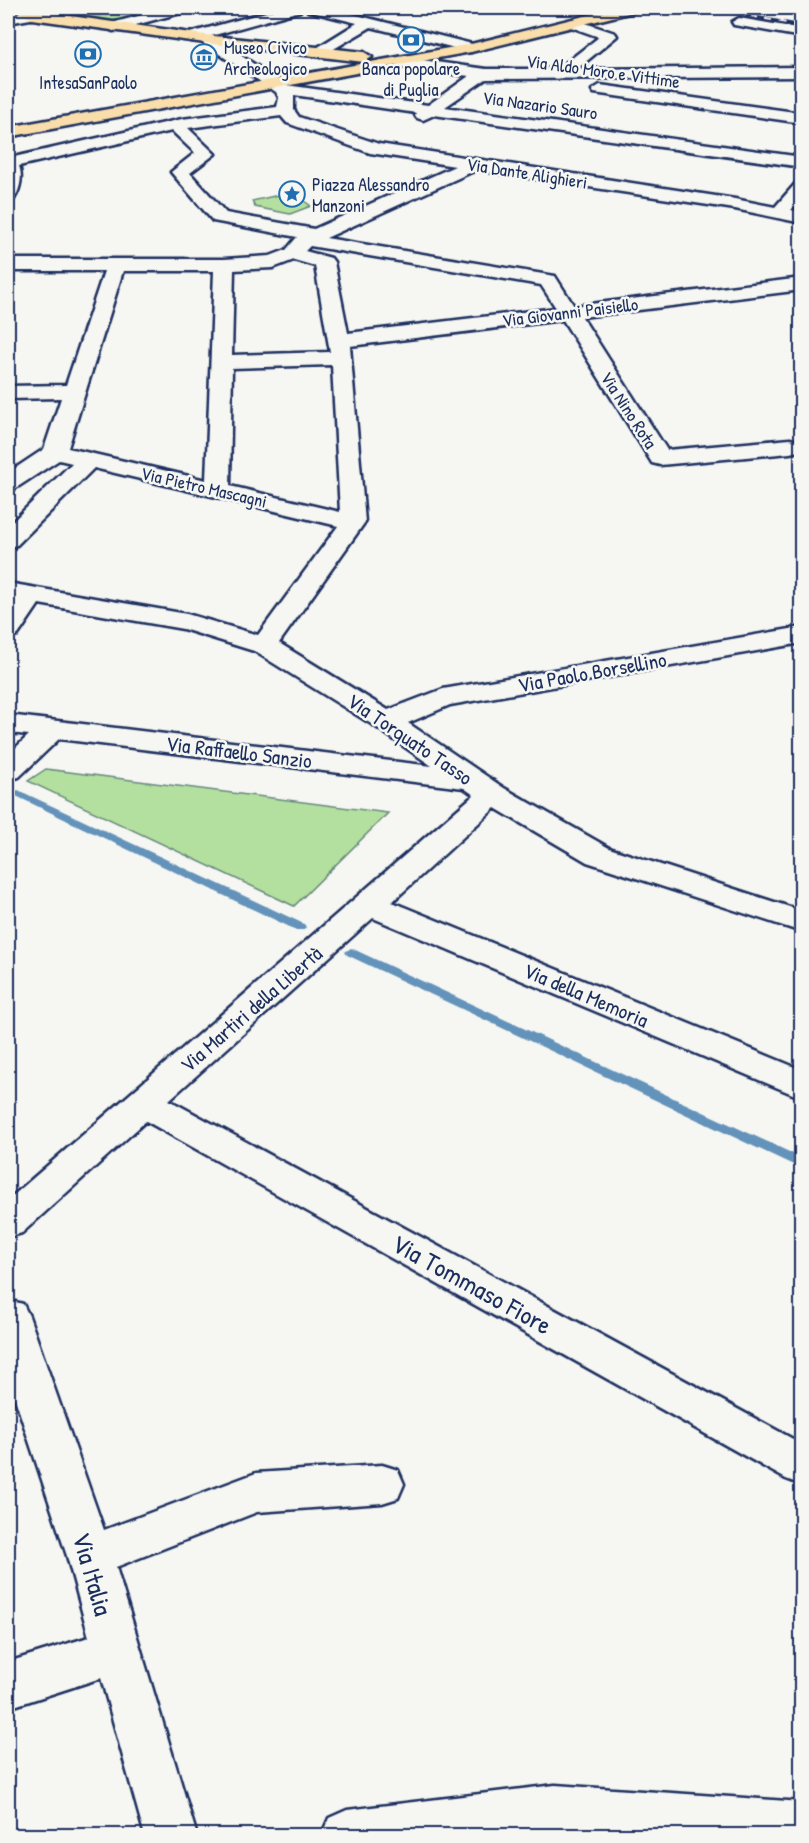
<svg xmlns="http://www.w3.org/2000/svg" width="809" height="1843" viewBox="0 0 809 1843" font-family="'Patrick Hand',sans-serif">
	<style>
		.built { fill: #f3e2db }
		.green { fill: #b3e09e; stroke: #67887e; stroke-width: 1.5 }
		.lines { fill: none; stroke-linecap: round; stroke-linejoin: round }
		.stream { fill: #6493ba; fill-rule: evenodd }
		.minor-casing { stroke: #1b2f5e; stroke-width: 5 }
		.major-casing { stroke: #1b2f5e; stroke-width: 5 }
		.minor { fill: #f6f6f2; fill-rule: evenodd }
		.major { fill: #f9deab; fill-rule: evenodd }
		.rail-casing { stroke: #1b2f5e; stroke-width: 3 }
		.rail { stroke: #f6f6f2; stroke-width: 2; stroke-dasharray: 7; stroke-linecap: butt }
		.labels { text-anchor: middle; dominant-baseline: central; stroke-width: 5; stroke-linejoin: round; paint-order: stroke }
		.far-poi-label { font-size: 18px; fill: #1b2f5e; stroke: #f6f6f2; text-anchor: start }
		.far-street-label { font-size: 18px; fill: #1b2f5e; stroke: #f6f6f2 }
		.street-label { font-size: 21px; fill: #1b2f5e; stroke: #f6f6f2 }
		.near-street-label { font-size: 26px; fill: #1b2f5e; stroke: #f6f6f2 }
	</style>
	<rect width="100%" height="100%" fill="#f6f6f2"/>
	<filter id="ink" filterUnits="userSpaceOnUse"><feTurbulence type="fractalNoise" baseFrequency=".0167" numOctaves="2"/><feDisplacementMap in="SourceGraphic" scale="12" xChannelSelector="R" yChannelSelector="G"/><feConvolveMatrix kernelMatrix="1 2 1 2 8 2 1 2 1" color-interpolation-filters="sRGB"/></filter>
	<g filter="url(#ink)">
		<polygon class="built" points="693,8 729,8 753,13 768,20 745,18"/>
		<g class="green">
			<polygon points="91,8 166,8 109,24 60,16"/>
			<polygon points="283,194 297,196 311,206 290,214 255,207 252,201"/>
			<polygon points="46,769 388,813 294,906 28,781"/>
		</g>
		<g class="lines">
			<g class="stream">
				<polygon points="18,790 304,924 306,927 304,930 296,930 14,795 12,793"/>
				<polygon points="351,948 802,1158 802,1169 347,955 345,952"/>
			</g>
			<g class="minor-casing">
				<g id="minor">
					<polygon points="49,8 77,8 70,12 8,23 8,15"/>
					<polygon points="169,8 190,8 188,11 113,31 106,27 108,24"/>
					<path d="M 281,8 L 302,8 L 300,11 L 211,36 L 286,85 L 428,105 L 469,76 L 400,67 L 392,62 L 395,59 L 400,57 L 486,69 L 558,69 L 599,37 L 568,26 L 566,23 L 573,19 L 615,33 L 617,36 L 577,69 L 802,67 L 802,77 L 486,79 L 445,107 L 802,157 L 802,167 L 434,115 L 423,120 L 417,118 L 415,115 L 416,113 L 294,95 L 294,110 L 299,117 L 379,144 L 735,199 L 775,207 L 796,183 L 802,182 L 802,199 L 791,210 L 802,212 L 802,223 L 735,209 L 476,170 L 326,238 L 555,276 L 574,306 L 802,278 L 802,290 L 582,317 L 667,450 L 790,439 L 798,441 L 802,446 L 798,451 L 790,453 L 660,465 L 652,463 L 563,320 L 350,346 L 365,522 L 279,643 L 388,710 L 443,689 L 802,627 L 802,643 L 450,705 L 408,723 L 504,788 L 609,848 L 802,911 L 802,932 L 587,862 L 495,808 L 392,902 L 802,1070 L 802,1098 L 373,918 L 169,1100 L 802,1444 L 802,1485 L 786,1479 L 146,1121 L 22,1233 L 8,1237 L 8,1200 L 474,795 L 464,788 L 59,739 L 19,777 L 8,780 L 8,755 L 29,735 L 8,733 L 8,715 L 432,766 L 376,727 L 254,651 L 183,629 L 39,604 L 18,635 L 8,637 L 8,611 L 15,600 L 8,599 L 8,583 L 187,614 L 258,635 L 338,526 L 94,468 L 17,545 L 8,547 L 8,526 L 72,463 L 59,460 L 16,488 L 8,490 L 8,473 L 44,449 L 61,398 L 8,399 L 8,386 L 66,385 L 104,271 L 8,271 L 8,259 L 224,259 L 270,256 L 286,250 L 297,237 L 213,221 L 171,172 L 195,153 L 172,131 L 19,166 C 23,176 20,190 14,199 L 8,200 L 8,155 L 14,157 L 182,119 L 277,107 L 279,98 L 276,92 L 198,40 L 191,41 L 184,37 L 186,34 ZM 281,116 L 287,123 L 370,153 L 455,166 L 314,229 L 226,213 L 190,173 L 215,154 L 188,128 ZM 310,246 L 541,285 L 556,308 L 348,333 L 334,262 L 331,258 L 305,251 ZM 294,260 L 315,266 L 330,352 L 232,355 L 234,270 L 273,268 ZM 123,271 L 214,271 L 206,480 L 68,448 ZM 332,365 L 340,512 L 230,486 L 232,368 Z"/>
					<polygon points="306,8 328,8 476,45 478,48 471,52 371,27 320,57 315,55 312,52 315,49 357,23 308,11"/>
					<polygon points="739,18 802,29 802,37 734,25 732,22"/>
					<polygon points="600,85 802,113 802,123 594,93 592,90"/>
					<polygon points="8,1300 23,1304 29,1316 104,1530 256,1473 382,1465 398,1470 404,1484 398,1498 382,1503 257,1512 116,1567 197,1836 145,1836 101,1678 8,1708 8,1662 89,1637 67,1556 8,1377"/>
					<polygon points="555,1785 802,1802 802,1836 321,1836 329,1818 347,1810"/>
				</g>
			</g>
			<g class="major-casing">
				<g id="major">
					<polygon points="10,8 27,8 35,11 205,35 364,52 372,57 364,62 205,43 32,19"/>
					<polygon points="617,8 639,8 637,11 471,52 8,137 8,127 471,44"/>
				</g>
			</g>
			<use href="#minor" class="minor"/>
			<use href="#major" class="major"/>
			<g class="rail-casing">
				<polyline id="rail" points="710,8 802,26"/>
			</g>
			<use href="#rail" class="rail"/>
		</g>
	</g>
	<defs>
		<g id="bank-ring" transform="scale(1.35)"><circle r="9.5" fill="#f6f6f2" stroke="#1f6fb2" stroke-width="1.5"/><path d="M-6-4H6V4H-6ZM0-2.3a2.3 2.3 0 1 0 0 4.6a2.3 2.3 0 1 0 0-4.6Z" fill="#1f6fb2"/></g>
		<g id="museum-ring" transform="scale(1.35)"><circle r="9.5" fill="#f6f6f2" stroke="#1f6fb2" stroke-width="1.5"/><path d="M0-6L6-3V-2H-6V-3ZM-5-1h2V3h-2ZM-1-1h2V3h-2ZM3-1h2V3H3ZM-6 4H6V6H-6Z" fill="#1f6fb2"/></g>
		<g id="sight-ring" transform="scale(1.35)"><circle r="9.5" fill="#f6f6f2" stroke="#1f6fb2" stroke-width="1.5"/><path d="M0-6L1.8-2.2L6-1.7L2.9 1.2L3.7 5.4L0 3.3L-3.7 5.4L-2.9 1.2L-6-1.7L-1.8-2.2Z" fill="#1f6fb2"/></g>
	</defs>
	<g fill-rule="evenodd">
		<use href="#bank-ring" x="411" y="40"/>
		<use href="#bank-ring" x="88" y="54"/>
		<use href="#museum-ring" x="204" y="57"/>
		<use href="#sight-ring" x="292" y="194"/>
	</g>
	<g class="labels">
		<g class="far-poi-label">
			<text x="224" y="47">Museo Civico<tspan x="224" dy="21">Archeologico</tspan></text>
			<text x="411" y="68" text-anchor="middle">Banca popolare<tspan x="411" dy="21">di Puglia</tspan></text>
			<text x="88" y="82" text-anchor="middle">IntesaSanPaolo</text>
			<text x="312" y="184">Piazza Alessandro<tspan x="312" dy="21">Manzoni</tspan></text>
		</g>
		<g class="far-street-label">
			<text transform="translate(603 71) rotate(8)">Via Aldo Moro e Vittime</text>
			<text transform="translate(540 105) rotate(8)">Via Nazario Sauro</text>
			<text transform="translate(527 173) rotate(9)">Via Dante Alighieri</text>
			<text transform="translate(570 312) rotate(-7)">Via Giovanni Paisiello</text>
			<text transform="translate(629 410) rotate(57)">Via Nino Rota</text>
			<text transform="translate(204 487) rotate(13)">Via Pietro Mascagni</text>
		</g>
		<g class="street-label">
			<text transform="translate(592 672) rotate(-10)">Via Paolo Borsellino</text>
			<text transform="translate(410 739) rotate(34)">Via Torquato Tasso</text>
			<text transform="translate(239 752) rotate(7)">Via Raffaello Sanzio</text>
			<text transform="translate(586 995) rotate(23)">Via della Memoria</text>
			<text transform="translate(251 1009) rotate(-41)">Via Martiri della Libertà</text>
		</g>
		<g class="near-street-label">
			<text transform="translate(472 1284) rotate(29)">Via Tommaso Fiore</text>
			<text transform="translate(93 1574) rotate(74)">Via Italia</text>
		</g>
	</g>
	<rect width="809" height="1843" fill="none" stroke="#f6f6f2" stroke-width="30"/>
	<rect x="15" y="15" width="779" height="1813" fill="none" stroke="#1b2f5e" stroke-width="2" filter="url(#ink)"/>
</svg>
